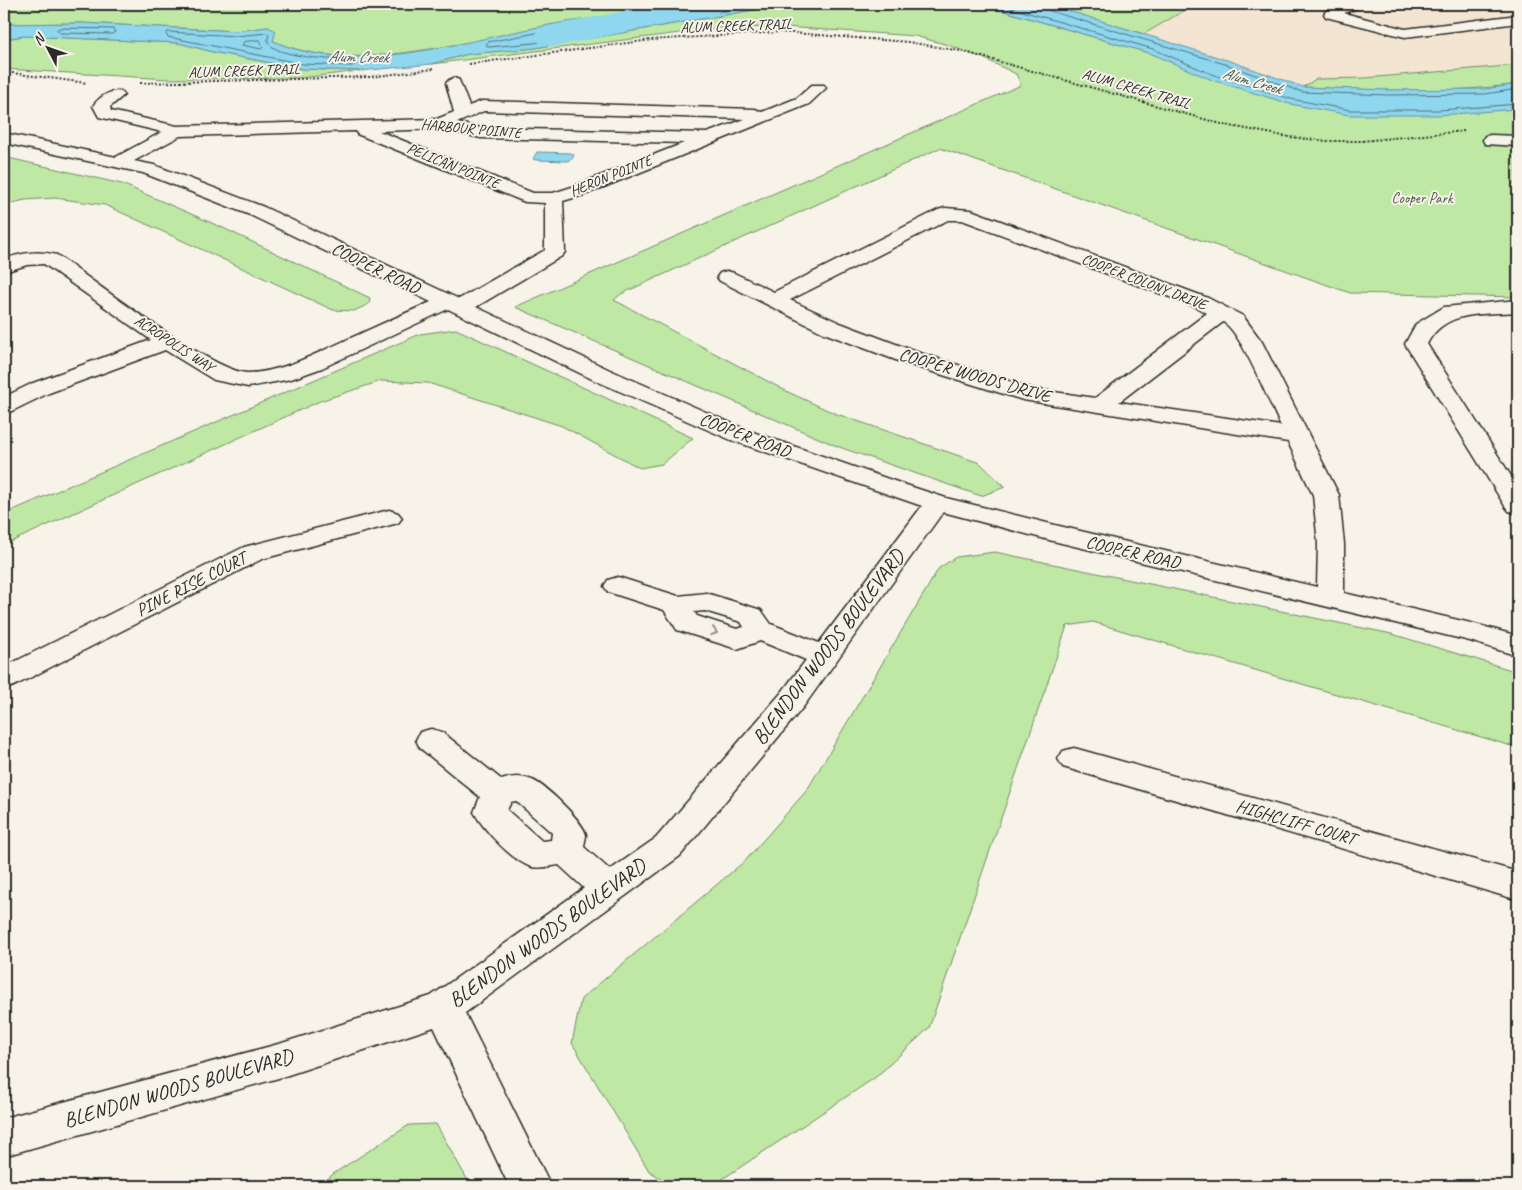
<svg xmlns="http://www.w3.org/2000/svg" width="1522" height="1190" viewBox="0 0 1522 1190" font-family="Caveat,sans-serif">
	<style>
		.built { fill: #f4e5d2 }
		.green { fill: #bee8a4; stroke: #748a68 }
		.water { fill: #8ed7ef; stroke: #6692a1 }
		.lines { fill: none; stroke-linecap: round; stroke-linejoin: round }
		.shore { stroke: #537079; stroke-width: 1 }
		.river { fill: #8ed7ef; fill-rule: evenodd }
		.minor-casing { stroke: #2b2b2b; stroke-width: 3 }
		.path { stroke: #2b2b2b; stroke-width: 2; stroke-dasharray: 2 2; stroke-linecap: butt }
		.minor { fill: #f7f3e8; fill-rule: evenodd }
		.oneway { stroke: #918f8a }
		.labels { text-anchor: middle; dominant-baseline: central; stroke-width: 4; stroke-linejoin: round; paint-order: stroke }
		.far-street-label { font-size: 15px; fill: #2b2b2b; stroke: #f7f3e8 }
		.far-park-label { font-size: 15px; fill: #505a49; stroke: #f7f3e8 }
		.far-water-label { font-size: 16px; font-style: italic; fill: #44565c; stroke: #f7f3e8 }
		.street-label { font-size: 18px; fill: #2b2b2b; stroke: #f7f3e8 }
		.near-street-label { font-size: 21px; fill: #2b2b2b; stroke: #f7f3e8 }
	</style>
	<rect width="100%" height="100%" fill="#f7f3e8"/>
	<filter id="ink" filterUnits="userSpaceOnUse"><feTurbulence type="fractalNoise" baseFrequency=".02" numOctaves="2"/><feDisplacementMap in="SourceGraphic" scale="10" xChannelSelector="R" yChannelSelector="G"/><feConvolveMatrix kernelMatrix="1 2 1 2 8 2 1 2 1" color-interpolation-filters="sRGB"/></filter>
	<g filter="url(#ink)">
		<polygon class="built" points="1184,4 1518,4 1518,65 1365,78 1316,79 1303,87 1230,61 1144,34 1191,6"/>
		<g class="green">
			<path d="M 4,4 L 718,4 L 668,20 L 630,16 C 581,24 532,32 483,40 C 415,51 339,70 273,41 L 268,27 L 236,31 L 81,23 L 4,24 Z"/>
			<polygon points="788,4 980,4 1152,54 1173,63 1351,107 1518,95 1518,297 1350,293 940,148 621,294 614,300 788,392 834,413 980,463 1005,487 981,496 839,447 515,307 1021,85 1016,74 983,58 948,45 915,36 784,27 720,28 432,64 468,54 535,48"/>
			<polygon points="1042,4 1184,4 1192,6 1144,34"/>
			<polygon points="24,36 179,43 213,52 302,69 360,71 300,78 168,79 4,69 4,39"/>
			<path d="M 1518,65 L 1518,84 C 1447,94 1374,90 1303,87 L 1316,79 L 1365,78 Z"/>
			<polygon points="4,157 122,184 221,227 370,298 369,304 354,311 333,310 105,205 55,198 25,200 4,205"/>
			<polygon points="456,329 693,438 662,464 640,468 562,426 428,383 381,381 320,401 4,545 4,514 420,334"/>
			<polygon points="995,552 1392,634 1518,672 1518,748 1093,622 1067,626 929,1028 876,1077 712,1186 673,1186 649,1171 572,1043 581,999 746,860 807,790 939,568 956,557"/>
			<polygon points="436,1124 471,1186 320,1186 333,1174 409,1125"/>
		</g>
		<g class="water">
			<path d="M 718,4 L 788,4 L 535,48 L 468,54 L 432,64 L 360,71 L 302,69 L 213,52 L 179,43 L 24,36 L 4,39 L 4,24 L 81,23 L 236,31 L 268,27 L 276,31 L 273,41 C 360,80 477,36 566,22 C 587,19 610,16 630,16 C 643,16 655,20 668,20 C 684,18 703,9 718,4 Z"/>
			<polygon points="980,4 1042,4 1066,10 1230,61 1303,87 1389,90 1485,89 1518,84 1518,109 1440,115 1349,115 1290,104 1212,80 1152,54"/>
			<polygon points="537,152 571,153 574,155 572,159 567,161 536,160 533,159"/>
		</g>
		<g class="lines">
			<g class="shore">
				<polyline points="717,4 716,10 718,12 765,4"/>
				<polyline points="998,4 1153,49 1214,75 1291,99 1350,110 1440,110 1518,104"/>
				<polyline points="1046,4 1050,11 1228,65 1302,92 1389,95 1485,94 1518,89"/>
				<polygon points="630,21 637,21 638,25 534,43 489,47 486,45 488,42 568,27"/>
				<polygon points="60,28 113,29 115,32 112,34 60,33 57,30"/>
				<path d="M 168,32 L 236,36 L 267,33 L 269,34 C 268,38 267,42 270,45 C 284,58 333,59 352,61 L 355,64 L 352,66 L 303,64 L 168,37 L 166,34 Z"/>
				<polygon points="260,40 263,47 261,49 242,45 244,42"/>
			</g>
			<polygon class="river" points="660,4 727,4 722,11 710,14 553,47 540,44 535,36 540,28"/>
			<g class="minor-casing">
				<g id="minor">
					<polygon points="1343,4 1361,4 1359,7 1344,13 1405,29 1518,15 1518,23 1405,37 1326,17 1324,14 1326,11"/>
					<path d="M 454,78 L 459,80 L 469,106 L 482,101 L 755,109 L 762,112 L 797,98 L 812,85 L 824,85 L 826,88 L 809,104 L 584,195 L 563,201 L 565,252 L 562,256 L 476,307 L 610,370 L 747,430 L 900,483 L 946,498 L 1055,525 L 1317,587 L 1318,544 L 1313,495 L 1288,442 L 1023,400 L 901,362 L 824,333 L 720,281 L 717,277 L 720,273 L 727,271 L 734,273 L 774,292 L 938,210 L 945,208 L 971,210 L 1208,298 L 1243,316 L 1262,342 L 1339,495 L 1344,544 L 1344,593 L 1475,624 L 1518,636 L 1518,656 L 1470,641 L 1053,541 L 943,512 L 804,706 L 680,856 L 465,1013 L 551,1186 L 509,1186 L 434,1027 L 282,1077 L 4,1156 L 4,1118 L 282,1043 L 431,996 L 584,888 L 559,865 C 551,866 540,869 532,867 C 513,862 483,829 474,812 L 480,797 L 420,748 L 416,740 L 420,732 L 431,729 L 442,732 L 502,780 C 512,776 522,776 532,780 C 544,784 584,822 586,835 C 586,838 584,844 584,847 L 610,870 L 656,838 L 782,692 L 806,660 L 760,641 L 737,649 L 677,630 L 664,610 L 608,592 L 604,586 L 608,580 L 618,577 L 678,596 L 706,593 L 761,610 L 771,624 L 819,643 L 922,506 L 731,440 L 594,380 L 448,309 L 322,368 L 291,379 L 248,387 L 214,380 L 165,350 L 49,393 L 12,411 L 4,413 L 4,397 L 33,383 L 151,340 L 44,264 L 27,265 L 4,272 L 4,259 C 22,253 38,250 57,255 C 91,279 214,374 249,373 C 281,372 313,355 342,342 C 371,329 401,315 431,302 L 250,215 L 143,173 L 4,143 L 4,133 L 116,157 L 162,132 L 99,117 L 93,106 C 99,97 111,89 122,92 L 124,95 L 110,107 L 111,111 L 177,126 L 437,119 L 454,112 L 446,83 L 449,80 ZM 484,111 L 745,119 L 707,133 L 481,128 L 457,123 ZM 440,129 L 481,138 L 684,143 L 572,187 L 553,193 L 533,193 L 379,131 ZM 356,131 L 357,134 L 525,202 L 545,203 L 545,250 L 459,299 L 264,207 L 154,165 L 134,161 L 180,136 ZM 948,220 L 962,220 L 1194,306 L 1207,313 L 1095,398 L 1034,389 L 917,352 L 840,323 L 790,300 ZM 1223,322 C 1241,331 1270,405 1281,426 L 1119,402 ZM 705,611 L 741,622 L 744,627 L 737,629 L 697,616 L 694,612 ZM 516,801 L 552,833 L 551,840 L 542,841 L 507,810 L 511,802 Z"/>
					<polygon points="1491,135 1518,136 1518,146 1485,144 1483,140 1485,136"/>
					<path d="M 1518,300 L 1518,312 C 1484,315 1445,309 1427,344 L 1518,487 L 1518,514 L 1509,511 L 1505,506 L 1405,344 L 1416,324 L 1444,307 Z"/>
					<polygon points="389,510 398,513 402,518 398,523 262,559 14,686 4,689 4,667 244,547"/>
					<polygon points="1074,748 1518,872 1518,900 1063,767 1058,759 1063,751"/>
				</g>
			</g>
			<g class="path">
				<polyline points="469,64 651,40 780,32 908,42 961,51 1225,125 1289,137 1327,141 1362,141 1465,131"/>
				<polyline points="4,72 87,83"/>
				<polyline points="140,83 370,77 433,69"/>
			</g>
			<use href="#minor" class="minor"/>
		</g>
		<defs><path id="oneway-chevron" d="M-2-3.5L2.5 0L-2 3.5" fill="none" stroke-width="1.6" stroke-linecap="round" stroke-linejoin="round" transform="scale(1.25)"/></defs>
		<use class="oneway" href="#oneway-chevron" transform="translate(714 632) rotate(18)"/>
	</g>
	<g class="labels">
		<g class="far-street-label">
			<text transform="translate(736 26) rotate(-2)">ALUM CREEK TRAIL</text>
			<text transform="translate(244 71) rotate(-2)">ALUM CREEK TRAIL</text>
			<text transform="translate(1136 89) rotate(16)">ALUM CREEK TRAIL</text>
			<text transform="translate(471 129) rotate(5)">HARBOUR POINTE</text>
			<text transform="translate(453 166) rotate(22)">PELICAN POINTE</text>
			<text transform="translate(611 176) rotate(-22)">HERON POINTE</text>
			<text transform="translate(1144 282) rotate(21)">COOPER COLONY DRIVE</text>
			<text transform="translate(174 344) rotate(33)">ACROPOLIS WAY</text>
		</g>
		<g class="far-park-label">
			<text x="1422" y="198">Cooper Park</text>
		</g>
		<g class="far-water-label">
			<text transform="translate(358 57) rotate(1)">Alum Creek</text>
			<text transform="translate(1252 81) rotate(16)">Alum Creek</text>
		</g>
		<g class="street-label">
			<text transform="translate(376 268) rotate(26)">COOPER ROAD</text>
			<text transform="translate(975 375) rotate(16)">COOPER WOODS DRIVE</text>
			<text transform="translate(745 435) rotate(21)">COOPER ROAD</text>
			<text transform="translate(1133 552) rotate(13)">COOPER ROAD</text>
			<text transform="translate(191 584) rotate(-27)">PINE RISE COURT</text>
			<text transform="translate(1296 822) rotate(16)">HIGHCLIFF COURT</text>
		</g>
		<g class="near-street-label">
			<text transform="translate(828 647) rotate(-53)">BLENDON WOODS BOULEVARD</text>
			<text transform="translate(547 933) rotate(-36)">BLENDON WOODS BOULEVARD</text>
			<text transform="translate(178 1088) rotate(-16)">BLENDON WOODS BOULEVARD</text>
		</g>
	</g>
	<rect width="1522" height="1190" fill="none" stroke="#f7f3e8" stroke-width="20"/>
	<rect x="10" y="10" width="1502" height="1170" fill="none" stroke="#2b2b2b" stroke-width="2" filter="url(#ink)"/>
	<g transform="translate(48 48) rotate(311)" stroke="#f7f3e8" stroke-width="4" paint-order="stroke">
	<path d="M0-4L9 19L0 12L-9 19Z" fill="#2b2b2b"/>
	<text y="-8" font-size="14" font-weight="bold" text-anchor="middle" fill="#2b2b2b">N</text>
	</g>
</svg>
